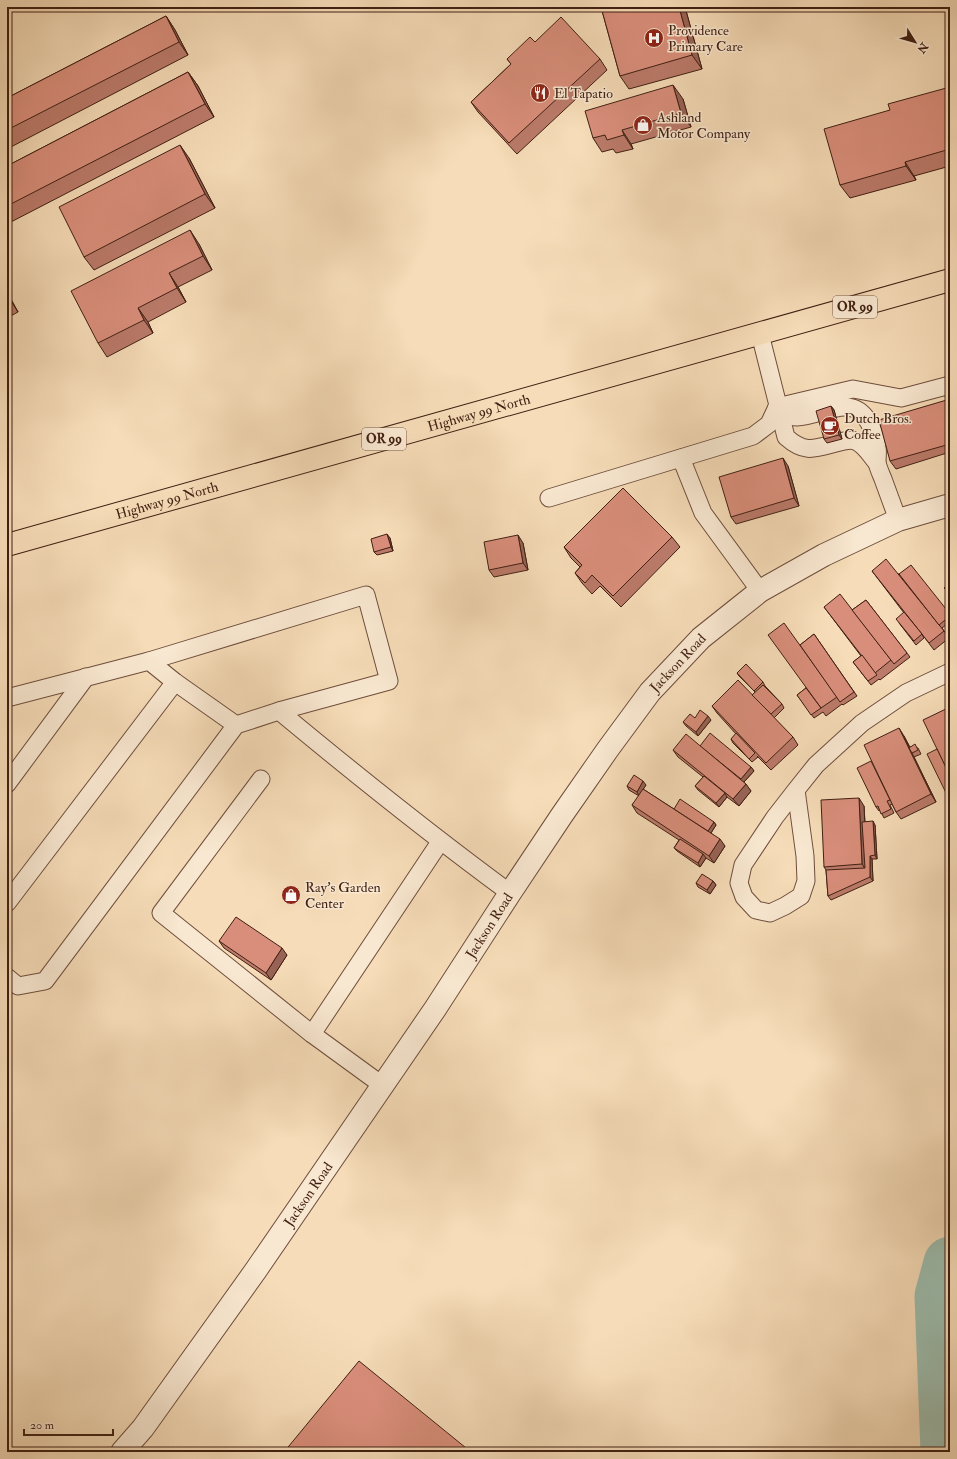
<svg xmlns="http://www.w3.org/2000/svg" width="957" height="1459" viewBox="0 0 957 1459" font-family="'IM FELL Double Pica',serif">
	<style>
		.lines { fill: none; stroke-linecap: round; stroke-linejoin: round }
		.river { stroke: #9dbcad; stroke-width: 53 }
		.lane-casing { stroke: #6e4e3c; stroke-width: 19 }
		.street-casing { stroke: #6e4e3c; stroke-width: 24 }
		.primary-casing { stroke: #401f12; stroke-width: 24 }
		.lane { stroke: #f9e8d1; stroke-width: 17 }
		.street { stroke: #f9e8d1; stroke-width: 22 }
		.primary { stroke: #f6dcb8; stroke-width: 22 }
		.wall { fill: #bb7a6a; stroke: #401f12 }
		.shaded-wall { fill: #986356; stroke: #401f12 }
		.building { fill: #d98e7b; stroke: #401f12 }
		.labels { text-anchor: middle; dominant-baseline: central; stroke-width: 3; stroke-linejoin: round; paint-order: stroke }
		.shield { fill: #f9e8d1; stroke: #785b4b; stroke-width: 1 }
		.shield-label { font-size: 13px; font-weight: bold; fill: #401f12 }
		.poi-label { font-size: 14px; fill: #401f12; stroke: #f9e8d1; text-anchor: start }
		.street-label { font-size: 14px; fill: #401f12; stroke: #f9e8d1 }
	</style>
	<rect width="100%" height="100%" fill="#f6dcb8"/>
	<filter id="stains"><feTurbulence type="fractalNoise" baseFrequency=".005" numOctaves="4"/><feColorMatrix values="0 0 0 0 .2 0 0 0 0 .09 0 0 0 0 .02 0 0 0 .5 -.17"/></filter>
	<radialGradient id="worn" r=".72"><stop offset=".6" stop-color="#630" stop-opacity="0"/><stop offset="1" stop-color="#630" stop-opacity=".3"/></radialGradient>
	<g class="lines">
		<polyline class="river" points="947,1452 941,1296 950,1263"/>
		<g class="lane-casing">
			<g id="lane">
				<path d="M 760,334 L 786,437 C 806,455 816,448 840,442 C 845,441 850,439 855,441 C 864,444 871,456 877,463"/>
				<path d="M 777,407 C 801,438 845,383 868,421 C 872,427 876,439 877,447 C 878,452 877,457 877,462 C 878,468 881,474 883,479 C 888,493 893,506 898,520"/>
				<polyline points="777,407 853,389 901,398 950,385"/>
				<polyline points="681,458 703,513 760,591"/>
				<polyline points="549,498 753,436 769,424 777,407"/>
				<polyline points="149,661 366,595 389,681 279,711"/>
				<polyline points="7,698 149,661 175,682 236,725"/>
				<polyline points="261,779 161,913 312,1034 382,1085"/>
				<polyline points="7,784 86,677"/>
				<polyline points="796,790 805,856 806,881 801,896 785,906 770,913 756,910 744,897 739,883 743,865 775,817 796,790 816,765 862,723 906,693 950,672"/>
				<polyline points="7,903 175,682"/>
				<path d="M 7,977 L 18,986 L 45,981 L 236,725 L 279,711 C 355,774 431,835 510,893"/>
				<polyline points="312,1034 440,842"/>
			</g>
		</g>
		<g class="street-casing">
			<g id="street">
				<path id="s1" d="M 122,1452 L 143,1428 L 256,1270 L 435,1009 L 510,893 L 562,815 L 608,749 L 650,692 L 701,638 L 760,591 L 824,555 L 898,520 L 950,505"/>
			</g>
		</g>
		<g class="primary-casing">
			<g id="primary">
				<path id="s2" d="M 7,545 L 950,280"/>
			</g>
		</g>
		<use href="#lane" class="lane"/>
		<use href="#street" class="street"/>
		<use href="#primary" class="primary"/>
	</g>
	<g class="wall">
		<polygon points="601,7 685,7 702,69 629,89 620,76"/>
		<polygon points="166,16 175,30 188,55 7,149 7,98"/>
		<polygon points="535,42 600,59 607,70 517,154 478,112 471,102 511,64 507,59"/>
		<polygon points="188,72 198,86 214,117 7,224 7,166"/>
		<polygon points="950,87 950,166 914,176 916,180 850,198 840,185 890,110"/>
		<polygon points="683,99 691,127 631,144 633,149 616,153 613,149 602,152 593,138"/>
		<polygon points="189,158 215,208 94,270 84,257"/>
		<polygon points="199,244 212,270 178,287 186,302 148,322 153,333 107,357 98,343"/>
		<polygon points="7,292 18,312 7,318"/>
		<polygon points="950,399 950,452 896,469 890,461"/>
		<polygon points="831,406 834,410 842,439 827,443 824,439"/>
		<polygon points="788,466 799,506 736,524 731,517"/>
		<polygon points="672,537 680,547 621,607 600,586 592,594 582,583 575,573 580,567 571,558 564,547"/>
		<polygon points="390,538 393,551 377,555 374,552"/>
		<polygon points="523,543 528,570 494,577 489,570"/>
		<polygon points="872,571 899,574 950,614 950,622 942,628 949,638 934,650 922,634 924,638 916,645 899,623 904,613"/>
		<polygon points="866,600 910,657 880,680 879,679 871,685 853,662 861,656 824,607 852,610"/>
		<polygon points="814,634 857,696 843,705 842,704 826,716 823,712 814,718 797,695 806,688 800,645"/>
		<polygon points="737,673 763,682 765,686 782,704 784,708 774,718 793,737 798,745 771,770 757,756 758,757 752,762 733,743 731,739 736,734 717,713 712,706 752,695 755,692 739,676"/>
		<polygon points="950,707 950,799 949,799 947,795 937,749"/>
		<polygon points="711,720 698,736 686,726 683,722"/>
		<polygon points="904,736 910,747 918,748 921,754 914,757 936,802 901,819 896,812 892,804 890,805 894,813 884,818 880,810 879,811 876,807"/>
		<polygon points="700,746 751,767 754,771 744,782 751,791 739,806 727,797 719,807 698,790 695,786 703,777 678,757 673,750"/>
		<polygon points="646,785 643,789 674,809 714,822 716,825 711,833 725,846 714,863 706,858 700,867 677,851 674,848 679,840 637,813 632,805 639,796 629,790 627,786"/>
		<polygon points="864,806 865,822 875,825 877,859 872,859 873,881 831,900 828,896 826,870 824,867"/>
		<polygon points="713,881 716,885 710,894 698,887 696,883"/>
		<polygon points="219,941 287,955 271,980 224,948"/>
	</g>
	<g class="shaded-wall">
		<polygon points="679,7 685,7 702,69 692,55"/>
		<polygon points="166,16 175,30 188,55 179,42"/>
		<polygon points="188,72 198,86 214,117 205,104"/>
		<polygon points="673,85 683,99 691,127 681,113"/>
		<polygon points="622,130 631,144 633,149 624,135"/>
		<polygon points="180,145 189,158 215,208 205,194"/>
		<polygon points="905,162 914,176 916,180 906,166"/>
		<polygon points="190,230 199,244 212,270 203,256"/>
		<polygon points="169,273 178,287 186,302 177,288"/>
		<polygon points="7,292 18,312 9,298 7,295"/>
		<polygon points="138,308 148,322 153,333 144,320"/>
		<polygon points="831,406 834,410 842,439 839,435"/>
		<polygon points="783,458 788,466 799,506 794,498"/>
		<polygon points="387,534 390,538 393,551 391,547"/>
		<polygon points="518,535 523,543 528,570 523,563"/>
		<polygon points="708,716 711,720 698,736 696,732"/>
		<polygon points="899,728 904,736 912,753 914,757 936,802 931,794"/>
		<polygon points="751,767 754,771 742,784 740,780"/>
		<polygon points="643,781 646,785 639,796 637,792"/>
		<polygon points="746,784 751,791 739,806 733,799"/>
		<polygon points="725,793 727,797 719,807 716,803"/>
		<polygon points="859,798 864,806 867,872 862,864"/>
		<polygon points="873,821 875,825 877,859 875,855"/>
		<polygon points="714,822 716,825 709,836 707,832"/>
		<polygon points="720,839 725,846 714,863 709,856"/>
		<polygon points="703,854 706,858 700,867 698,863"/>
		<polygon points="870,856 872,859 873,881 870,877"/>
		<polygon points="713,881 716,885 710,894 707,890"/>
		<polygon points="282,948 287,955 271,980 266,973"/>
	</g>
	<g class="building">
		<polygon points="601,7 679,7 692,55 620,76"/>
		<polygon points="166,16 179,42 7,130 7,98"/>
		<polygon points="561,17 600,59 509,143 471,102 511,64 507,59 530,37 535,42"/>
		<polygon points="188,72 205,104 7,206 7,166"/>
		<polygon points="673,85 681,113 622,130 624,135 607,140 605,135 593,138 585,111"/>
		<polygon points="950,87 950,149 905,162 906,166 840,185 824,129 890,110 888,104"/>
		<polygon points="180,145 205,194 84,257 59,207"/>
		<polygon points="190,230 203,256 169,273 177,288 138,308 144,320 98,343 71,291"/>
		<polygon points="950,399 950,444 890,461 879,420"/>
		<polygon points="831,406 839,435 824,439 816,411"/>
		<polygon points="783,458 794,498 731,517 719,477"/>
		<polygon points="623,488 672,537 613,596 592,575 585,583 575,573 582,565 564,547"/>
		<polygon points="387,534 391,547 374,552 371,539"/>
		<polygon points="518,535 523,563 489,570 484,542"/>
		<polygon points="886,559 944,631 929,643 872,571"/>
		<polygon points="911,565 950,614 950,616 939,625 899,574"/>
		<polygon points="950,582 950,594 944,588"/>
		<polygon points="840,594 891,660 875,673 824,607"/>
		<polygon points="866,600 907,653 894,664 852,610"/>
		<polygon points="904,612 922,634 914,641 896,619"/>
		<polygon points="784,623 837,697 821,708 768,635"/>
		<polygon points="814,634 854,692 840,702 800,645"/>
		<polygon points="862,655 877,675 868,681 853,662"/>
		<polygon points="746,664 763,682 754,691 737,673"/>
		<polygon points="738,680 793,737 766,763 712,706"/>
		<polygon points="763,685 782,704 771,714 752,695"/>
		<polygon points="806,688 821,708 811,715 797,695"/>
		<polygon points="950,707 950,776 923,720"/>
		<polygon points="700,710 708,716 696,732 683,722 690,714 695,718"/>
		<polygon points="899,728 931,794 896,812 864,745"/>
		<polygon points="710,733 751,767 741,779 700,746"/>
		<polygon points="736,733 755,753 749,759 731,739"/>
		<polygon points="686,734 746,784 733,799 673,750"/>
		<polygon points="915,744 918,750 912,753 909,748"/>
		<polygon points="937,749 950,776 950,793 947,795 927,754"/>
		<polygon points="871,761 890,800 887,801 891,809 881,814 878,806 876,807 857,768"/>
		<polygon points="634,775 643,781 637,792 627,786"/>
		<polygon points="704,776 725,793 716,803 695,786"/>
		<polygon points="643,789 720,839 709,856 632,805"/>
		<polygon points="859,798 862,864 824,867 821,800"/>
		<polygon points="680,799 714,822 708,831 674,809"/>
		<polygon points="873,821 875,855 870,856 870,877 828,896 826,870 865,868 862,822"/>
		<polygon points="680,839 703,854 698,863 674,848"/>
		<polygon points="702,874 713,881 707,890 696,883"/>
		<polygon points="236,917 282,948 266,973 219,941"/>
		<polygon points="359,1361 471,1452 284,1452"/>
	</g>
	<defs>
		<g id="hospital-disc" transform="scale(1)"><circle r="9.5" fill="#8f2418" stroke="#f9e8d1"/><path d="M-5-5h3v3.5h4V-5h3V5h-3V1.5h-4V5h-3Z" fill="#fff"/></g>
		<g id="restaurant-disc" transform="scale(1)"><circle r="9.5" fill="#8f2418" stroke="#f9e8d1"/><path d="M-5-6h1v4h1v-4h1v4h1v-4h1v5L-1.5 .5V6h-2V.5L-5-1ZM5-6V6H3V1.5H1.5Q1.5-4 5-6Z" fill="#fff"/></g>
		<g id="shop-disc" transform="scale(1)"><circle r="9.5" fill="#8f2418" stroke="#f9e8d1"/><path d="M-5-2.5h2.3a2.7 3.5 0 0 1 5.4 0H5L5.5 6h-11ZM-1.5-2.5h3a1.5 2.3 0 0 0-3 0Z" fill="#fff"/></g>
		<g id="cafe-disc" transform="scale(1)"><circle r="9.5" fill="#8f2418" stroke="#f9e8d1"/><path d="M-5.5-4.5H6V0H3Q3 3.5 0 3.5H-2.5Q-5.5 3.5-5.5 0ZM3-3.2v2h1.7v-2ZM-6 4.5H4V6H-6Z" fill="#fff"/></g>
	</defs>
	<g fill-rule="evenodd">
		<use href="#hospital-disc" x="654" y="38"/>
		<use href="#restaurant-disc" x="540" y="93"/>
		<use href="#shop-disc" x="643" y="125"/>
		<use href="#cafe-disc" x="830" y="426"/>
		<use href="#shop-disc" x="291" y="895"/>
	</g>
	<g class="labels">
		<g class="shield">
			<rect x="833" y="296" width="44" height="22" rx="3"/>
			<rect x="362" y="428" width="44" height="22" rx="3"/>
		</g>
		<g class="shield-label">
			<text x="855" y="307">OR 99</text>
			<text x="384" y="439">OR 99</text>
		</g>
		<g class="poi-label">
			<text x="668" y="30">Providence<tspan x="668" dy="16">Primary Care</tspan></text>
			<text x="554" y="93">El Tapatio</text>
			<text x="657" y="117">Ashland<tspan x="657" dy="16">Motor Company</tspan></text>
			<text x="844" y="418">Dutch Bros.<tspan x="844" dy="16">Coffee</tspan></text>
			<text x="305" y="887">Ray's Garden<tspan x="305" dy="16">Center</tspan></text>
		</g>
		<g class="street-label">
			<text stroke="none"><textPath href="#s2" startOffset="490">Highway 99 North</textPath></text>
			<text stroke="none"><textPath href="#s2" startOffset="166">Highway 99 North</textPath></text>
			<text stroke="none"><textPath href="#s1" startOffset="966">Jackson Road</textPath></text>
			<text stroke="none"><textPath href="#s1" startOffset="642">Jackson Road</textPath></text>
			<text stroke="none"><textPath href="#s1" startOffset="318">Jackson Road</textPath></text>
		</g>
	</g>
	<rect width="957" height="1459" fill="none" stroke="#f6dcb8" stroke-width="24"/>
	<rect x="8" y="8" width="941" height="1443" fill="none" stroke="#401f12" stroke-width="2"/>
	<rect x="12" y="12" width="933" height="1435" fill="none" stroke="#401f12"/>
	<g transform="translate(915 42) rotate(127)" stroke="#f9e8d1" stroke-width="3" paint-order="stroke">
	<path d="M0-3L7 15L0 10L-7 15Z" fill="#401f12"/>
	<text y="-6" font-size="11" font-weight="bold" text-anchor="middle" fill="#401f12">N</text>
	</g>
	<path d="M24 1429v6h89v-6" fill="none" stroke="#401f12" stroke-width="2"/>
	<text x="30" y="1429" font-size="12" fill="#401f12" stroke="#f9e8d1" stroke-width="3" paint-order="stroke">20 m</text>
	<rect width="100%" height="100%" filter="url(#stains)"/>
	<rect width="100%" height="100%" fill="url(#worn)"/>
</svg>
